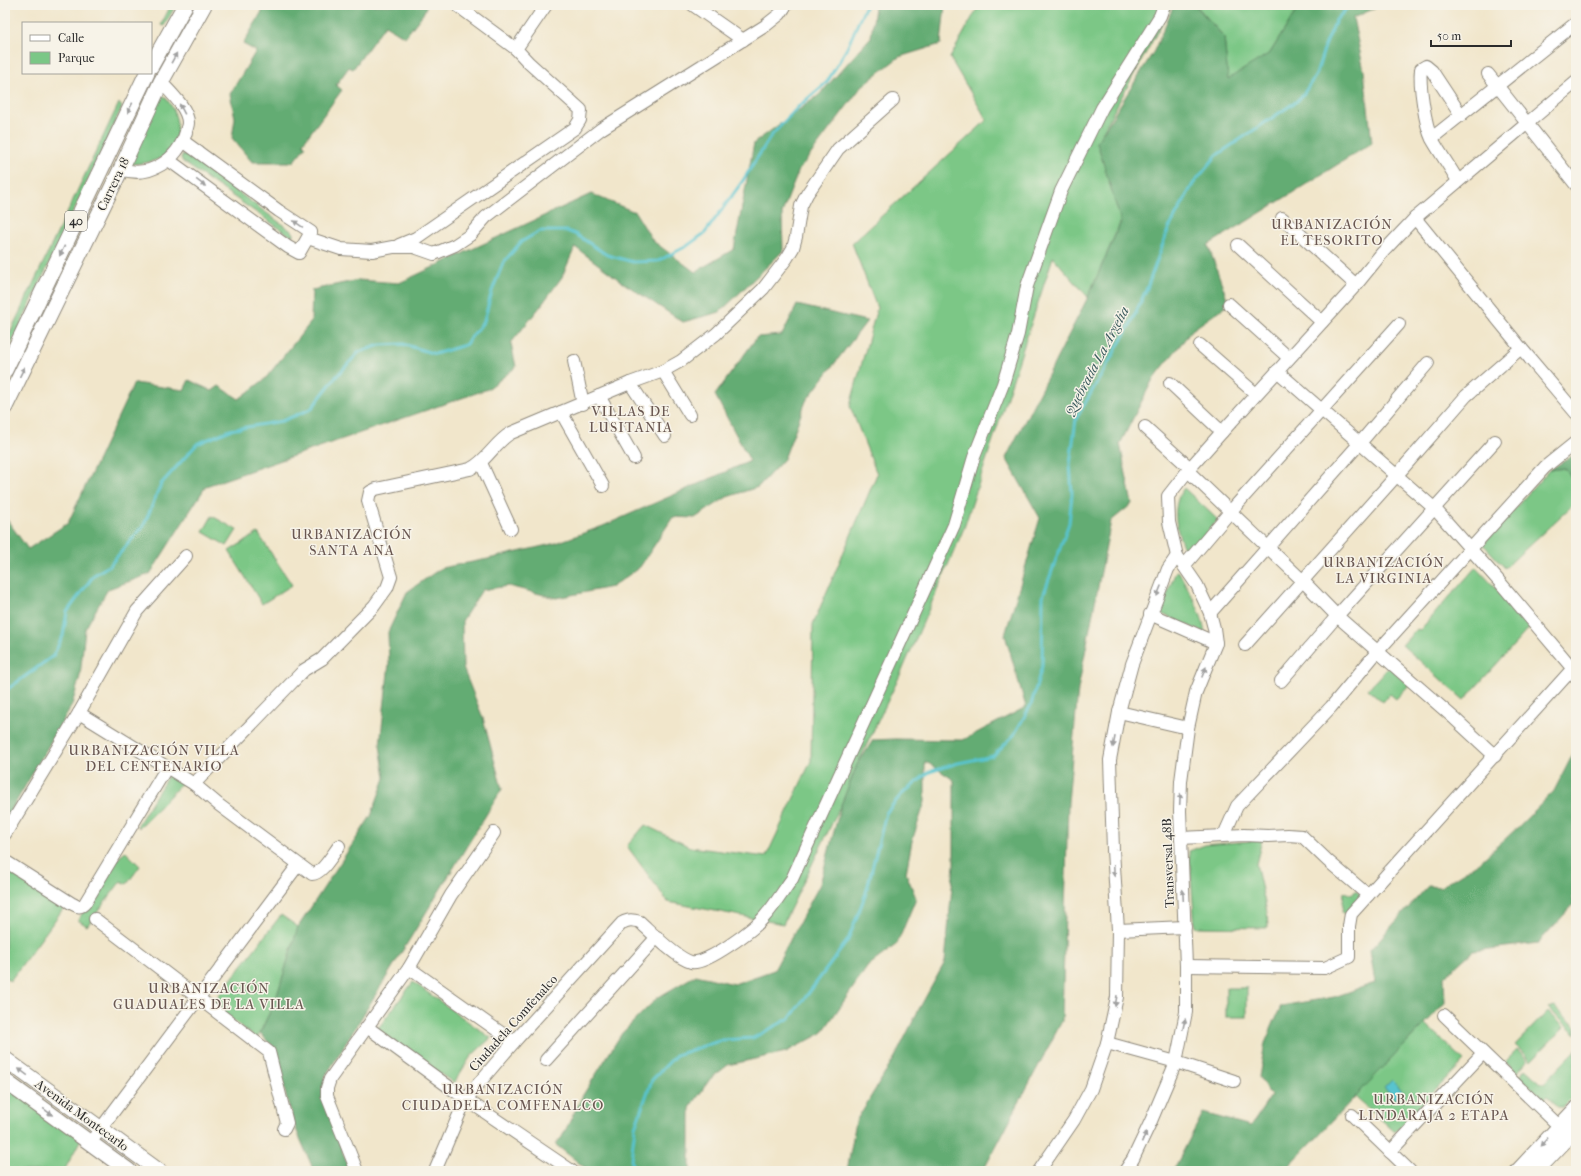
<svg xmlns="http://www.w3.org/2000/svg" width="1581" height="1176" viewBox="0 0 1581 1176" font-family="'IM FELL French Canon',serif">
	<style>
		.green { fill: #7bc786; stroke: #537958 }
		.forest { fill: #64ac73; stroke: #486c4f }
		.water { fill: #58c4cf; stroke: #42787d }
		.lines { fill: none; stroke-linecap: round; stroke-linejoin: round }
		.stream { stroke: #58c4cf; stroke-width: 3 }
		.minor-casing { stroke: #8e887b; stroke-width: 14 }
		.major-casing { stroke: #8e887b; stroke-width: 17 }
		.minor { stroke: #fff; stroke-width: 12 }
		.major { stroke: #fff; stroke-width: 15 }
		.oneway { fill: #a0a0a0 }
		.labels { text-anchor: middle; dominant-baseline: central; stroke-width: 3; stroke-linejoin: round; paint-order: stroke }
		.shield { fill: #f7f3e8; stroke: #686764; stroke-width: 1 }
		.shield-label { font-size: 12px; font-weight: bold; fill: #2b2b2b }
		.street-label { font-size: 13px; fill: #2b2b2b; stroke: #f7f3e8 }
		.neighbourhood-label { font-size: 14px; letter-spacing: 1px; fill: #6a5852; stroke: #f7f3e8 }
		.water-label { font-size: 14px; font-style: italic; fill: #38595c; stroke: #f7f3e8 }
	</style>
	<rect width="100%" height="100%" fill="#f7f3e8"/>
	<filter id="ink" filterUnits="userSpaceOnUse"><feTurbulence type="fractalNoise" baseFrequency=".025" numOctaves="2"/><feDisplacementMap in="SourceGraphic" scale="8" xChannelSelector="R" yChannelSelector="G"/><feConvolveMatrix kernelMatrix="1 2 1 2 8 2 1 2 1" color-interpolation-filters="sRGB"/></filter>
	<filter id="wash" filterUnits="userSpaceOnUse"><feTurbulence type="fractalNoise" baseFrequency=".012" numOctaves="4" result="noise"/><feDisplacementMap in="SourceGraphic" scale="16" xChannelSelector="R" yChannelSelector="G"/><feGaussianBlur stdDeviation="0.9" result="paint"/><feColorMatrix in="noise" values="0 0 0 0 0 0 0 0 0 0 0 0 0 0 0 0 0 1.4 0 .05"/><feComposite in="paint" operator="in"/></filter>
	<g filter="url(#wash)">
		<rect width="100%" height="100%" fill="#f1e6cb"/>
		<g class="green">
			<polygon points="171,5 176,5 164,26 161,25"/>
			<polygon points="979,5 1172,5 1097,142 1121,221 1088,297 1053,257 964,528 902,671 857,765 841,805 783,924 668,902 627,846 645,825 690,847 766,857 811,761 813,624 877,474 850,406 877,308 852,243 987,120 950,58"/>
			<polygon points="1196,5 1300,5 1270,53 1228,80 1224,37"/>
			<path d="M 161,93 C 179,109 185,140 164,156 C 155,162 141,164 130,164 Z"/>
			<polygon points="119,103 122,107 5,358 5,343"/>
			<polygon points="182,155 187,155 294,233 292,236 289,235 183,162 181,158"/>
			<polygon points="1565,468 1576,486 1576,502 1505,568 1483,544 1549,470"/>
			<path d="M 1184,488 L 1218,520 L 1187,555 C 1177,535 1169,507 1184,488 Z"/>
			<polygon points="212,516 237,530 227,546 203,532"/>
			<polygon points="258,533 292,585 262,604 229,551"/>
			<polygon points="1476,567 1531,626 1464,700 1402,645 1417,629 1420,630"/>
			<path d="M 1176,571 L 1179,572 C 1189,592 1202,610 1205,633 L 1162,614 L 1161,610 Z"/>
			<polygon points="1389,666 1409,685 1396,699 1390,694 1383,702 1368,689"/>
			<polygon points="169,774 182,783 139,828 137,826"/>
			<polygon points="1262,840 1256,864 1267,912 1268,928 1195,927 1189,851 1205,845"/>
			<polygon points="125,851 140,866 127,884 121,881 87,926 78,920 117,860"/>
			<polygon points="9,869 61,903 63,909 10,981 5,977 5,871"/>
			<polygon points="1356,890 1362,895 1345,914 1342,912 1344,892 1352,895"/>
			<polygon points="281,915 298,927 276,999 257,1039 212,1004"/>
			<polygon points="413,982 491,1038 471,1056 454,1083 376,1031"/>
			<rect x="1226" y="988" width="21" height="29"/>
			<polygon points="1554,1006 1576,1027 1576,1034 1548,1008"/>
			<polygon points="1548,1011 1564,1027 1531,1061 1515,1045"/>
			<polygon points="1425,1024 1464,1061 1395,1132 1355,1096"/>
			<polygon points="1517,1050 1528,1060 1517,1072 1505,1062"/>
			<polygon points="1576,1050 1576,1094 1563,1107 1559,1107 1547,1096 1544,1099 1519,1076 1525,1069 1541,1083 1544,1083"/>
			<polygon points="5,1081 82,1137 64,1171 5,1171"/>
		</g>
		<g class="forest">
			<polygon points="269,5 427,5 423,14 405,37 385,25 353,69 349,67 336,85 342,90 303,143 306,146 293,162 252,162 232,138 235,118 230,94 256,51 243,44 264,8"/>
			<polygon points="877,5 945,5 941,44 899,57 862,86 799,170 782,213 783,251 720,312 683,322 622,282 575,247 562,277 540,307 511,343 516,367 488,389 206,486 150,574 108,589 85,629 80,676 72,705 5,821 5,517 28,549 68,523 134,383 184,390 189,380 212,391 219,386 239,399 265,379 311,322 312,290 358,280 399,283 591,194 635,212 653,241 695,272 734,249 754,143 819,95 871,37 875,7"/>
			<path d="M 1174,5 L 1195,5 L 1224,37 L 1228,79 L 1270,53 L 1300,5 L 1382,5 L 1353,18 L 1364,71 L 1372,143 C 1317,177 1263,212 1208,245 L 1229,304 L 1192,330 L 1152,381 L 1120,444 L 1132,504 L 1111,521 L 1078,689 L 1068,803 L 1062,1021 L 983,1171 L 847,1171 L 856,1121 L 895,1057 L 919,1009 L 945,962 L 954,865 L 954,780 L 925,761 L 925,802 L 912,841 L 906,873 L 916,898 L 897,944 L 868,966 L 822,1033 L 786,1052 L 728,1065 L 710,1079 L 690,1108 L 690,1171 L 589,1171 L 555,1144 L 562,1137 L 583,1095 L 622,1033 L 657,998 L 696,975 L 734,984 L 774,970 L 820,884 L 841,805 L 857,765 L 873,740 L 895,739 L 963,740 L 1026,707 L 1005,635 L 1040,518 L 1006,458 L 1088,297 L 1121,222 L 1097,142 L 1154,51 Z"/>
			<polygon points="797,305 867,321 806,401 784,459 758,487 727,497 695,518 673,517 640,567 612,587 556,598 508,586 482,590 462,621 463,668 483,718 502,789 325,1077 322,1098 350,1171 314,1171 293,1122 273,1047 260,1033 276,999 298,927 371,816 385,778 380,745 389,663 388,632 407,592 441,568 488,559 556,543 603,526 750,461 715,395 757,337 782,335"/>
			<polygon points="1576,454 1576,486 1565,468 1549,470"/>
			<polygon points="1576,748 1576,893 1572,898 1575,903 1538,943 1473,951 1444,977 1445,1003 1284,1171 1173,1171 1203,1113 1251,1126 1271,1096 1259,1077 1265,1043 1281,1006 1334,997 1375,983 1370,950 1428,886 1440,887 1480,862 1517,828 1554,791"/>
		</g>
		<polygon class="water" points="1392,1080 1405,1093 1398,1101 1384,1088"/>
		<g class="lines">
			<g class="stream">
				<polyline points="5,691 53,656 63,636 67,612 94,575 110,565 144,525 161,484 197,444 230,430 282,421 311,409 335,378 359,352 380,345 403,344 435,354 465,345 484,321 492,291 503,263 521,242 540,231 567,231 577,235 607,255 633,262 658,261 687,246 705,233 742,182 771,136 798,107 827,82 847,48 866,5"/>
				<polyline points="633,1171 631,1159 635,1127 652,1080 676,1055 722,1040 753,1038 790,1018 848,940 866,893 886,813 901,795 929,772 958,763 993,756 1014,735 1031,705 1042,666 1043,596 1069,523 1072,494 1070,464 1076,419 1130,325 1147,288 1168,230 1193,184 1217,155 1300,99 1316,75 1325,46 1336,20 1350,5"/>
			</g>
		</g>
	</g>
	<g filter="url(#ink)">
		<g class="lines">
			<g class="minor-casing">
				<g id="minor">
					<polyline points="459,5 458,6 516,49"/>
					<polyline points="693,5 743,40"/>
					<polyline points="1488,74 1576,185"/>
					<polyline points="1432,138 1576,23"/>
					<polyline points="170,161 288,247 299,253 311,232 279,211 183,141"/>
					<path d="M 121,169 C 149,179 178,160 186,132 C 186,130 188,126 188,123 C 188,108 170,92 161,82"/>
					<path d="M 1458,181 C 1450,167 1440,153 1432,139 C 1425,125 1419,84 1421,69 L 1426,66 L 1432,71 L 1461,115"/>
					<polyline points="1282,218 1356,285"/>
					<polyline points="1415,218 1521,348 1576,413"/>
					<polyline points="308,238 341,249 372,251 393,247 414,247 434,254 455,245 470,235 486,217 601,129 765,26 780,14 786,5"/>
					<polyline points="399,245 416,238 575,128 580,120 581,110 529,63 516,49 546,5"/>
					<polyline points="1238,245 1322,322"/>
					<polyline points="1229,304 1289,358"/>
					<polyline points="1200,345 1256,394"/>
					<polyline points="574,361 583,404"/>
					<polyline points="663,371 690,415"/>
					<polyline points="1277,371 1435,509 1498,580 1573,669"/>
					<polyline points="630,383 665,436"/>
					<polyline points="1170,383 1222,432"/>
					<polyline points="599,396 634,458"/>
					<polyline points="561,412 603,486"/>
					<polyline points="1145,427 1190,468"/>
					<polyline points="481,463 511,529"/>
					<polyline points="1188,471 1303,581 1337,616 1455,719 1495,756"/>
					<polyline points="1184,566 1230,512 1399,324"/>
					<polyline points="1210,613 1360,443 1428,363"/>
					<polyline points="1150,614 1216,643"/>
					<polyline points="1245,645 1397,475 1466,396 1521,348"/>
					<polyline points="1281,681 1337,616 1495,441"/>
					<polyline points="1119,712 1188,728"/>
					<path d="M 79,713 L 194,784 L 219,805 L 312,874 C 322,874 333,854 339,846"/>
					<path d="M 194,784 L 304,670 L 322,659 L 374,606 L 387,588 L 391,577 L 368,501 L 370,492 L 376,489 L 470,469 C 487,461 495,442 511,433 L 630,383 L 663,371 L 681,361 L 716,334 L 763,289 L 787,258 L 793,248 L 796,237 L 801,206 L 807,194 L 838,149 L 893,100"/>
					<polyline points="5,834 79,713 137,611 186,556"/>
					<polyline points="1224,835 1237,806 1331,707 1377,652 1545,467 1576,442"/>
					<polyline points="1181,838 1244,835 1268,836 1288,835 1302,836 1328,861 1368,895"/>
					<path d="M 5,861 L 71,903 C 77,906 80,909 85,903 L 167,767"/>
					<polyline points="95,919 269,1052 287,1123 284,1129"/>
					<polyline points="1118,930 1185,927"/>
					<polyline points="1186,966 1325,968 1349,957 1349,926 1351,914 1576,665"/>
					<polyline points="409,968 514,1042"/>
					<polyline points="1444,1015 1559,1126"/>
					<polyline points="367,1027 467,1100 572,1171"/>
					<polyline points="1107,1043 1176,1062 1234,1081"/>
					<polyline points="546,1060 657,937"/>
					<polyline points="1352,1115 1410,1171"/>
					<polyline points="90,1143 298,865"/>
					<polyline points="1390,1152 1483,1053"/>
					<polyline points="357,1171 327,1096 327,1088 330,1079 409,968 451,895 494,833"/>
					<path d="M 435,1171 L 461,1110 L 473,1090 L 514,1042 L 622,923 C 629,919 633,920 640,922 C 652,933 676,958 691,962 C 705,966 756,928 765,916 C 775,905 783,891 792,879 L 954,525 L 974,457 L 1003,384 L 1018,334 L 1027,286 L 1061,191 L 1102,108 L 1160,16 L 1164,5"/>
					<polyline points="1039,1171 1074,1120 1091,1089 1107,1043 1117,997 1118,930 1113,850 1110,760 1119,712 1132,664 1168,569 1177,556"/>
					<polyline points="1125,1171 1133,1159 1151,1121 1176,1062 1186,1012 1186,966 1180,811 1181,781 1188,728 1196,692 1216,643 1214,628 1210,613 1197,585 1177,556 1169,522 1168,496 1190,468 1222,432 1356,285 1382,253 1415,218 1576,82"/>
				</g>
			</g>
			<g class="major-casing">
				<g id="major">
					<polyline points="151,66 185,5"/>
					<polyline points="5,370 147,73"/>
					<polyline points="5,407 121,169 161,82 204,5"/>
					<polyline points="5,1059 159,1171"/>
					<polyline points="5,1081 129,1171"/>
					<polyline points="1518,1171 1576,1109"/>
					<polyline points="1536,1171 1576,1129"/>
				</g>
			</g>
			<use href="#minor" class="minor"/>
			<use href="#major" class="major"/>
		</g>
		<defs><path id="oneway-solid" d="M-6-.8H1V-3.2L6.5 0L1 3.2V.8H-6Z"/></defs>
		<g class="oneway">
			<use href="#oneway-solid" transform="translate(174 58) rotate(-61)"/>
			<use href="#oneway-solid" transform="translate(130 108) rotate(116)"/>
			<use href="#oneway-solid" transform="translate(182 109) rotate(-118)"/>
			<use href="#oneway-solid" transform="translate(201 183) rotate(36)"/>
			<use href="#oneway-solid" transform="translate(298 224) rotate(-146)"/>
			<use href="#oneway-solid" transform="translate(62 251) rotate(116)"/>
			<use href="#oneway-solid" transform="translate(22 372) rotate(-64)"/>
			<use href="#oneway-solid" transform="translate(1159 591) rotate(112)"/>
			<use href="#oneway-solid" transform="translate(1204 672) rotate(-68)"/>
			<use href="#oneway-solid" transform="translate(1114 742) rotate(100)"/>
			<use href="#oneway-solid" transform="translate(1180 799) rotate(-87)"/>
			<use href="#oneway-solid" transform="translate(1114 871) rotate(87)"/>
			<use href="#oneway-solid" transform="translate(1183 895) rotate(-93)"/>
			<use href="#oneway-solid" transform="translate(1116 1001) rotate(100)"/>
			<use href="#oneway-solid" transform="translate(1184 1024) rotate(-78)"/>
			<use href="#oneway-solid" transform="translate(23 1072) rotate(-144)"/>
			<use href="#oneway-solid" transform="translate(48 1112) rotate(36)"/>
			<use href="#oneway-solid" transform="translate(1144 1137) rotate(-65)"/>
			<use href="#oneway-solid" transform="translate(1544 1142) rotate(133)"/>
		</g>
	</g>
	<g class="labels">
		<rect class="shield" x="65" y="211" width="22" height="20" rx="3"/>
		<g class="shield-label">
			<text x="76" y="221">40</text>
		</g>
		<g class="street-label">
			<text transform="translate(113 184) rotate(-64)">Carrera 18</text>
			<text transform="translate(1168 863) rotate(-92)">Transversal 48B</text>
			<text transform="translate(513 1023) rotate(-48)">Ciudadela Comfenalco</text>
			<text transform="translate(82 1115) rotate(36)">Avenida Montecarlo</text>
		</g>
		<g class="neighbourhood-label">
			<text x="1332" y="224">URBANIZACIÓN<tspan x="1332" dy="16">EL TESORITO</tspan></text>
			<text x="631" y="411">VILLAS DE<tspan x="631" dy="16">LUSITANIA</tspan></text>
			<text x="352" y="534">URBANIZACIÓN<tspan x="352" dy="16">SANTA ANA</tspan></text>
			<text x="1384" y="562">URBANIZACIÓN<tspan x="1384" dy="16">LA VIRGINIA</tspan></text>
			<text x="154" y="750">URBANIZACIÓN VILLA<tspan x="154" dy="16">DEL CENTENARIO</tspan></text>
			<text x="209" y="988">URBANIZACIÓN<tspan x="209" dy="16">GUADUALES DE LA VILLA</tspan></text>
			<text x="503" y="1089">URBANIZACIÓN<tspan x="503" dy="16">CIUDADELA COMFENALCO</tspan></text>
			<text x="1434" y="1099">URBANIZACIÓN<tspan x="1434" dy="16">LINDARAJA 2 ETAPA</tspan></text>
		</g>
		<g class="water-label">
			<text transform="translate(1097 361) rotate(-62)">Quebrada La Argelia</text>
		</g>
	</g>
	<rect width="1581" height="1176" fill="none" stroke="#f7f3e8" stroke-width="20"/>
	<rect x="22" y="22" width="130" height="52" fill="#f7f3e8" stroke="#a5a39c"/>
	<rect x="30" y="35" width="20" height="6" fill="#ffffff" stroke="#a5a39c"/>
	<text x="58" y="42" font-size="12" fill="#2b2b2b">Calle</text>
	<rect x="30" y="52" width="20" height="12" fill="#7bc786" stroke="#a5a39c"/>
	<text x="58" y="62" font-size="12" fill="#2b2b2b">Parque</text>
	<path d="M1431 40v6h80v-6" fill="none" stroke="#2b2b2b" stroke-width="2"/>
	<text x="1437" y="40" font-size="12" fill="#2b2b2b" stroke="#f7f3e8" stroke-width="3" paint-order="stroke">50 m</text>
</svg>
